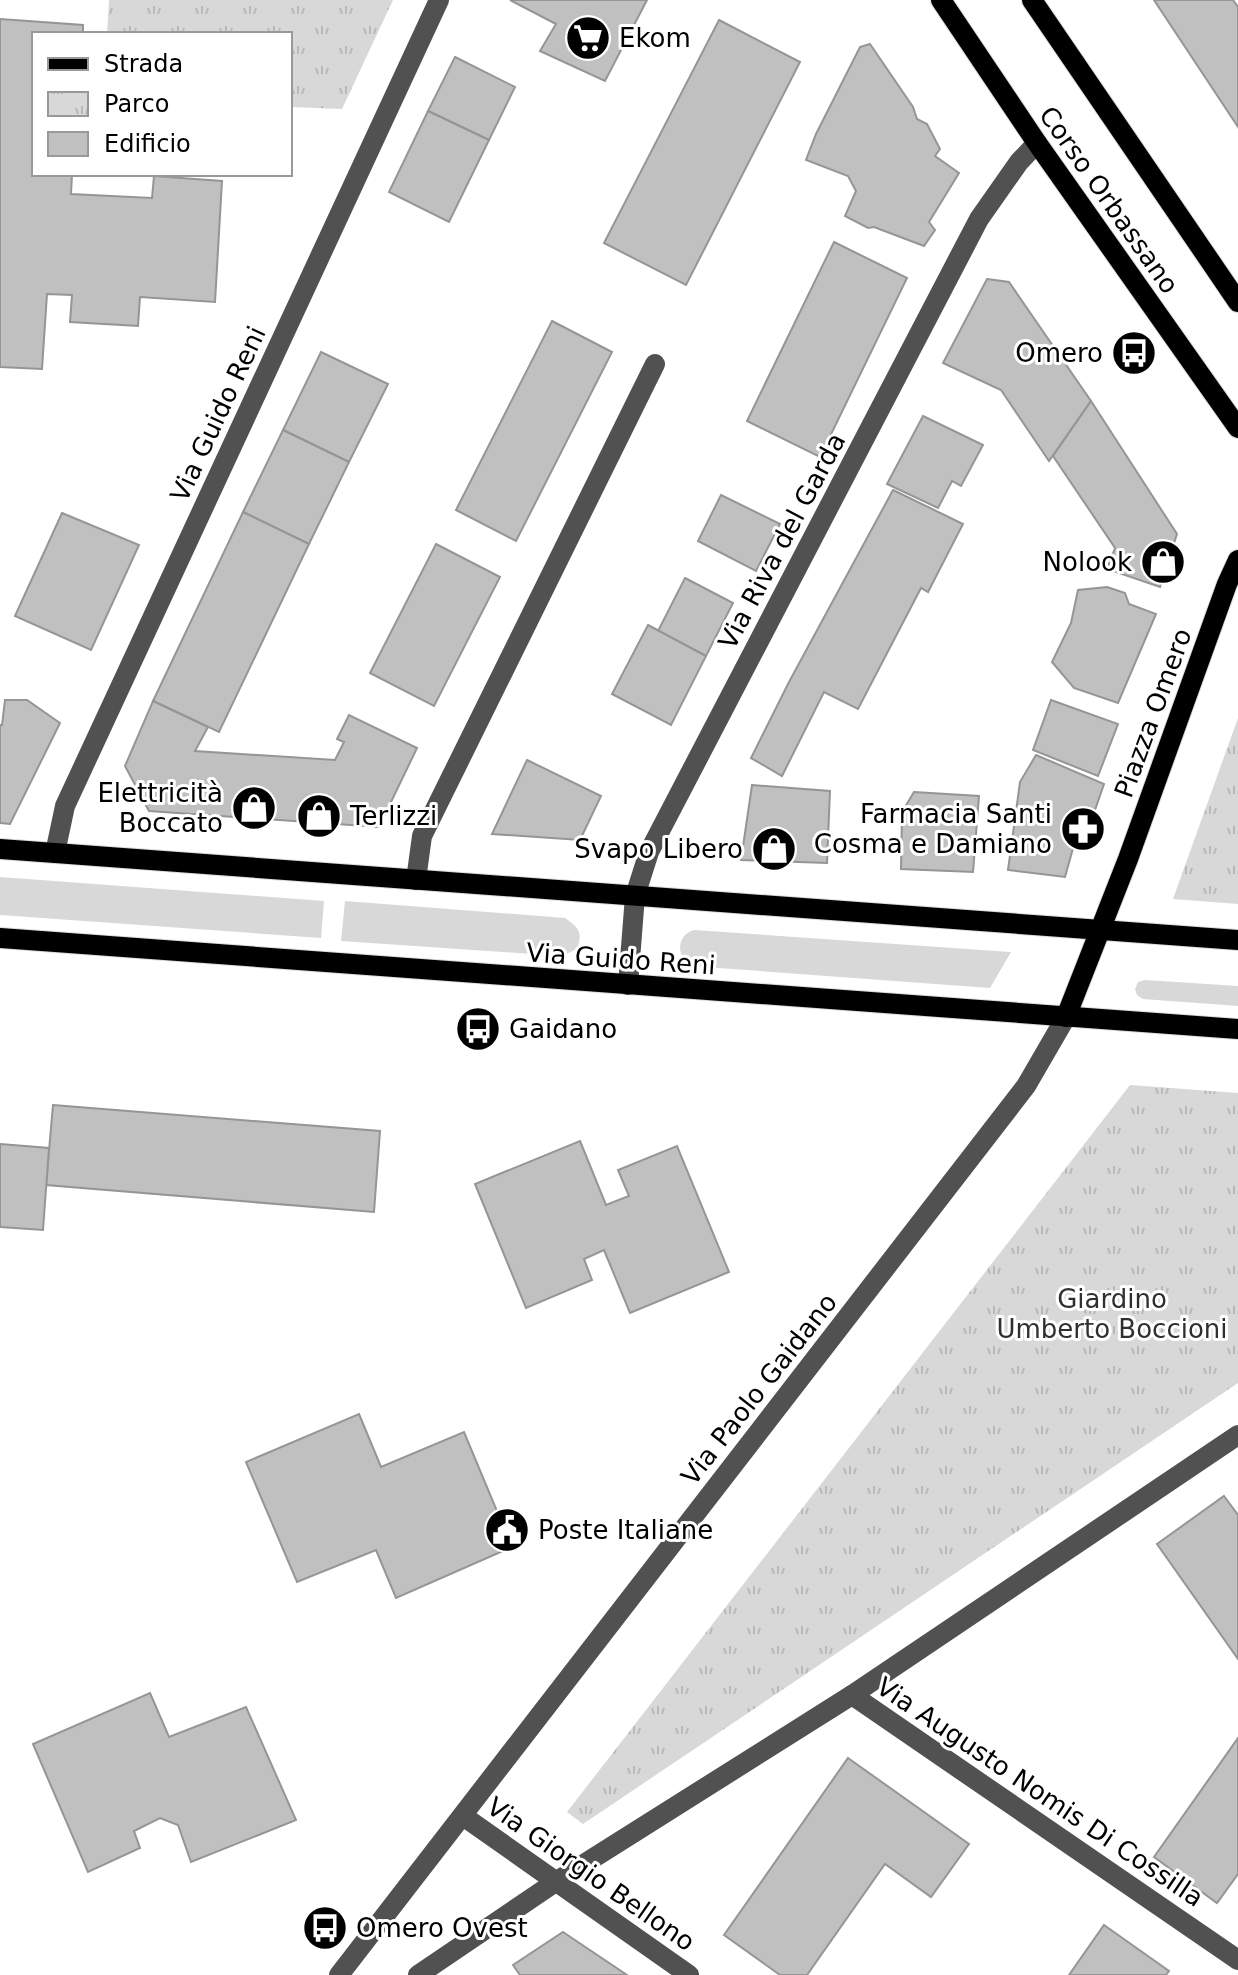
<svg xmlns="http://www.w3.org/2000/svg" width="1238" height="1975" viewBox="0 0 1238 1975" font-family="'DejaVu Sans',sans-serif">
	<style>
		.green { fill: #d8d8d8 }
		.park { fill: url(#park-tufts) }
		.building { fill: #c0c0c0; stroke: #959595; stroke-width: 2 }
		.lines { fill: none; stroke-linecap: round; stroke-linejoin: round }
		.major-casing { stroke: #dbdbdb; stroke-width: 22 }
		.minor { stroke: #515151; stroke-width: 20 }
		.major { stroke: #000; stroke-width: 20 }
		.labels { text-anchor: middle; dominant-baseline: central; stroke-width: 6; stroke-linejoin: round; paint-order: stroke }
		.poi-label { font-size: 26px; fill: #000; stroke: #fff; text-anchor: start }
		.street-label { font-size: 26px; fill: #000; stroke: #fff }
		.park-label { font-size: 26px; fill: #2f2f2f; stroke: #fff }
	</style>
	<defs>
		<pattern id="park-tufts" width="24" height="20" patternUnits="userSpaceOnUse" patternTransform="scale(2)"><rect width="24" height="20" fill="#d8d8d8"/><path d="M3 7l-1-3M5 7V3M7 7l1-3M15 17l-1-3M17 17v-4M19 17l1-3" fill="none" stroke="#b8b8b8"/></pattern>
	</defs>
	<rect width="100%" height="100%" fill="#fff"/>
	<g class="green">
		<polygon points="0,877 324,901 321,938 0,915"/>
		<path d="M 345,901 L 565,918 C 579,928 583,932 577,949 L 562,956 L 341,941 Z"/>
		<path d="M 694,930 L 1011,952 L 990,988 L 691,966 C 677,957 675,936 694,930 Z"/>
		<polygon points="1145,980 1238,986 1238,1006 1143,999 1137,995 1135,989 1138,982"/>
	</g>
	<g class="park">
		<polygon points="109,0 393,0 342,109 290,107 290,34 107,34"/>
		<polygon points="1238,718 1238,904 1173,899"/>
		<polygon points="1130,1085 1238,1093 1238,1383 583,1824 567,1812"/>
	</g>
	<g class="building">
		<polygon points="510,0 647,0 605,81 540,51 556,24"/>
		<polygon points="1154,0 1233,0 1238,7 1238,127"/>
		<polygon points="0,19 83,25 83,34 34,34 34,174 72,174 71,194 152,198 154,176 222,181 215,302 140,297 138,326 70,322 72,295 47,294 42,369 0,367"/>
		<polygon points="719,20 800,62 686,285 604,243"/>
		<polygon points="870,44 913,107 917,119 927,124 940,149 935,156 959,173 929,222 935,230 924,246 874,227 868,228 845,216 856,191 848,176 806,160 816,134 860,47"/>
		<polygon points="455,57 515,87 489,140 428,111"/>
		<polygon points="428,111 489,140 449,222 389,192"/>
		<polygon points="834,242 907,278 820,457 747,421"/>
		<polygon points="987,279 1009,282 1091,401 1049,461 1001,390 943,363"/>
		<polygon points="552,321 612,352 516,541 456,510"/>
		<polygon points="321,352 388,384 349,462 283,430"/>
		<polygon points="1091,401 1177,534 1160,587 1107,569 1115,548 1053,456"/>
		<polygon points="923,416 983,445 961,486 952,481 938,508 887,484"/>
		<polygon points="283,430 349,462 309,544 243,512"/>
		<polygon points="893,490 963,524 928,592 921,588 858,709 824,692 782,776 751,758 789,682"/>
		<polygon points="721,495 780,524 756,571 698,541"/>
		<polygon points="243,512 309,544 219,732 153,701"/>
		<polygon points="62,513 139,545 91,650 15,616"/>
		<polygon points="436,544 500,577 434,706 370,673"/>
		<polygon points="685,578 733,603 706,656 658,631"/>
		<polygon points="1107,587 1125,593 1129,604 1156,614 1118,703 1074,688 1052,662 1071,623 1078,590"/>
		<polygon points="648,625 706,656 671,725 612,694"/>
		<polygon points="5,700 27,700 60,723 10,824 0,823 0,725 2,725"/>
		<polygon points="1051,700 1118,724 1098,776 1033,750"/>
		<polygon points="153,701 208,727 195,751 335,760 344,742 337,739 349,715 417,748 379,827 149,811 125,766"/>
		<polygon points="1036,755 1104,784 1088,830 1077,834 1065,877 1008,870 1020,782"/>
		<polygon points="527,760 601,796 580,840 492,834"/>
		<polygon points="752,785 830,791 827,863 741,860"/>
		<polygon points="914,792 979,796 973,872 901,869 902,812"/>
		<polygon points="53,1105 380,1131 374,1212 46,1185"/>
		<polygon points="580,1141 606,1205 629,1196 618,1170 677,1146 729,1272 630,1313 604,1250 584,1259 592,1280 526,1308 475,1184"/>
		<polygon points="0,1144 49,1148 43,1230 0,1227"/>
		<polygon points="359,1414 381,1467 464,1432 512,1547 396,1598 376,1550 297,1582 246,1462"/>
		<polygon points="1224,1496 1238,1515 1238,1659 1157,1544"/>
		<polygon points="150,1693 169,1737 246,1707 296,1820 191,1862 178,1825 160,1818 134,1831 140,1848 88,1872 33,1744"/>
		<polygon points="1238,1738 1238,1874 1217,1903 1154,1857"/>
		<polygon points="848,1758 969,1844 931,1897 885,1864 807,1975 780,1975 724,1935"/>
		<polygon points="1104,1925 1169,1971 1166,1975 1069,1975"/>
		<polygon points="563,1932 627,1975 520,1975 513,1965"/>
	</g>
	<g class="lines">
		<g class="major-casing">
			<g id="major">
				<polyline points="941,0 1037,143 1238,428"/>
				<polyline points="1032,0 1238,302"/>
				<polyline points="0,849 1238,940"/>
				<polyline points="0,938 1238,1029"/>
				<polyline points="1066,1017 1128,859 1227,584 1238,560"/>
			</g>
		</g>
		<g class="minor">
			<polyline points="55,853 65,806 439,0"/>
			<polyline points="416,880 422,836 655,364"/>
			<polyline points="628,985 635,896 649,852 979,219 1019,162 1037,143"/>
			<polyline points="852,1695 1238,1960"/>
			<polyline points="463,1816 689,1975"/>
			<polyline points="339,1975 1026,1086 1066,1017"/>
			<polyline points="418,1975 557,1881 852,1695 1238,1435"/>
		</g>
		<use href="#major" class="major"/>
	</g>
	<defs>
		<g id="supermarket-disc" transform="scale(2.3)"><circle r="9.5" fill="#000" stroke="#fff"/><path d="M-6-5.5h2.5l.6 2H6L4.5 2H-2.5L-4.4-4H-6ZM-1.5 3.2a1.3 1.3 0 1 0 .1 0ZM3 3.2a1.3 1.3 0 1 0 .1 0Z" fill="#fff"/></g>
		<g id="bus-disc" transform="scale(2.3)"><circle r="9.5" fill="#000" stroke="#fff"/><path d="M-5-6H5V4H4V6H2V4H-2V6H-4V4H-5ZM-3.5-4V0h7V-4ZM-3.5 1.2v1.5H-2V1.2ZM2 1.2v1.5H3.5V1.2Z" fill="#fff"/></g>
		<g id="shop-disc" transform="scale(2.3)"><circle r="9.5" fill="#000" stroke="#fff"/><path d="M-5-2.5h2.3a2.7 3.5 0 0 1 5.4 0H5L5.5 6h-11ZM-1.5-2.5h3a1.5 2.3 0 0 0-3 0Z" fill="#fff"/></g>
		<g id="pharmacy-disc" transform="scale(2.3)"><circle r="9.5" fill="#000" stroke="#fff"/><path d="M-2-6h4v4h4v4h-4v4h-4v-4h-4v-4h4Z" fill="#fff"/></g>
		<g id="civic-disc" transform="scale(2.3)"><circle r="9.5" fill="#000" stroke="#fff"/><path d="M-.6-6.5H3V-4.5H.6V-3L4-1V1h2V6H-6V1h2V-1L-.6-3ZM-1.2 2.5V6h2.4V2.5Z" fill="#fff"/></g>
	</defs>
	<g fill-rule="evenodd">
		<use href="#supermarket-disc" x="588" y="38"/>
		<use href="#bus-disc" x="1134" y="353"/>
		<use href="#shop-disc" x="1163" y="562"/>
		<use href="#shop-disc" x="254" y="808"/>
		<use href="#shop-disc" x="319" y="816"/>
		<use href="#pharmacy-disc" x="1083" y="829"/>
		<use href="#shop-disc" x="774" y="849"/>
		<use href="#bus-disc" x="478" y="1029"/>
		<use href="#civic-disc" x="507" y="1530"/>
		<use href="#bus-disc" x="325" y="1928"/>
	</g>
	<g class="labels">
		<g class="poi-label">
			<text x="619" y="38">Ekom</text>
			<text x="1103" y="353" text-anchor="end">Omero</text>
			<text x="1132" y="562" text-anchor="end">Nolook</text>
			<text x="223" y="793" text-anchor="end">Elettricità<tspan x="223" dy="30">Boccato</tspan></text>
			<text x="1052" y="814" text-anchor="end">Farmacia Santi<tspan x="1052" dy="30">Cosma e Damiano</tspan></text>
			<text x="350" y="816">Terlizzi</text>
			<text x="743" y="849" text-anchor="end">Svapo Libero</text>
			<text x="509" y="1029">Gaidano</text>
			<text x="538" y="1530">Poste Italiane</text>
			<text x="356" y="1928">Omero Ovest</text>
		</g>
		<g class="street-label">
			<text transform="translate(1109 200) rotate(55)">Corso Orbassano</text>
			<text transform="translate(218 414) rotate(-65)">Via Guido Reni</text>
			<text transform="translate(782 541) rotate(-62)">Via Riva del Garda</text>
			<text transform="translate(1153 713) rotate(-70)">Piazza Omero</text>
			<text transform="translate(621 959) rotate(4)">Via Guido Reni</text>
			<text transform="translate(759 1389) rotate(-52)">Via Paolo Gaidano</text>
			<text transform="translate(1040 1792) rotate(34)">Via Augusto Nomis Di Cossilla</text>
			<text transform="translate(591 1874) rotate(35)">Via Giorgio Bellono</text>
		</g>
		<g class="park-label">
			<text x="1112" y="1299">Giardino<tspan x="1112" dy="30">Umberto Boccioni</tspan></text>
		</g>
	</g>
	<rect x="32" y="32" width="260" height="144" fill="#ffffff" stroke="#999999" stroke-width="2"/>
	<rect x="48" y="58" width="40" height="12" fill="#000000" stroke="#999999" stroke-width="2"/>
	<text x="104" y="72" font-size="24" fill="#000000">Strada</text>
	<rect x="48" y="92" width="40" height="24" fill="url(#park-tufts)" stroke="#999999" stroke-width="2"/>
	<text x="104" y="112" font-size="24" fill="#000000">Parco</text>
	<rect x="48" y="132" width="40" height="24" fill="#c0c0c0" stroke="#999999" stroke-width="2"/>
	<text x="104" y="152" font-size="24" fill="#000000">Edificio</text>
</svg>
